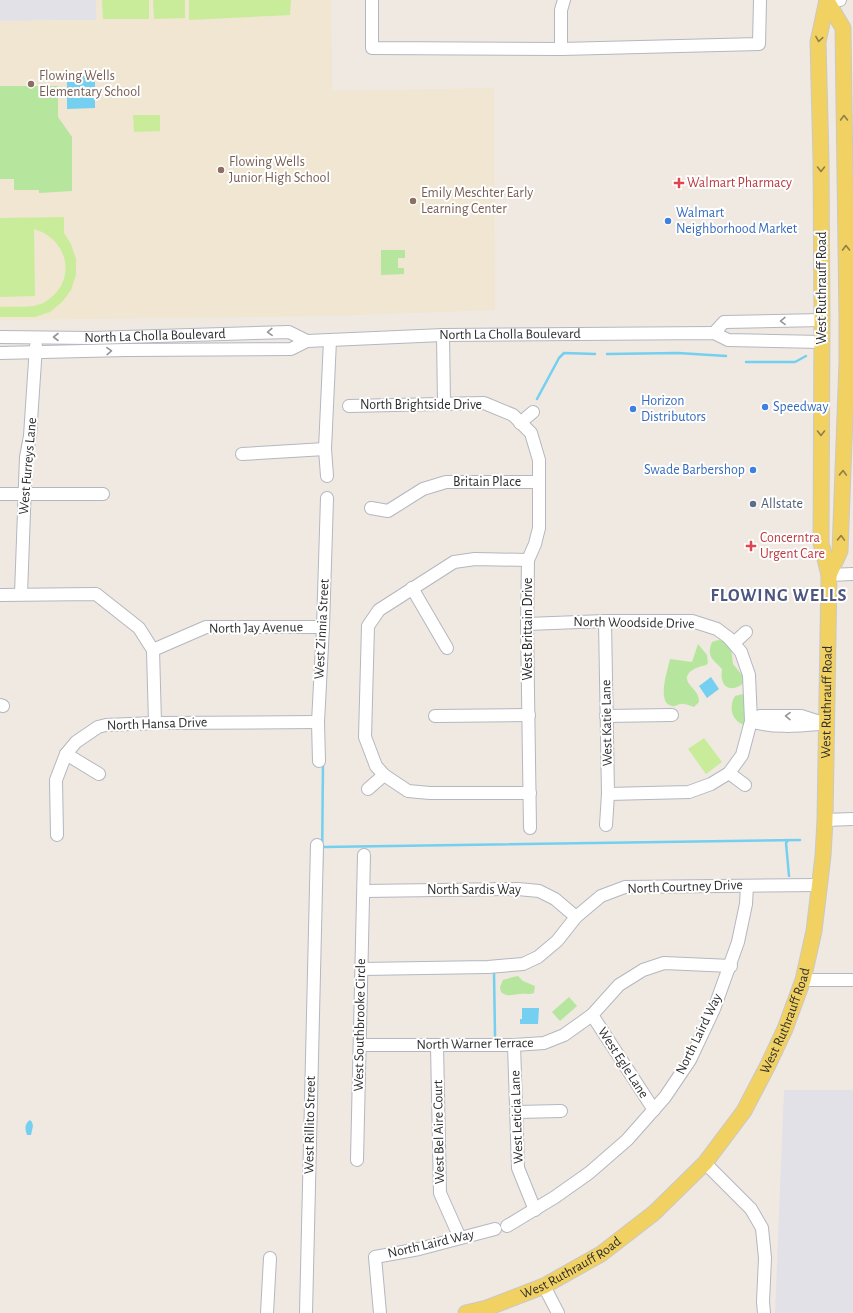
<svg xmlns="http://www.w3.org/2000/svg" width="853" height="1313" viewBox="0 0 853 1313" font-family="'Alegreya Sans',sans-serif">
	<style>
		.industrial { fill: #e3e1e8 }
		.education { fill: #f0e6d1 }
		.green { fill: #b6e59e }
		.pitch { fill: #c9ec9a }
		.water { fill: #75cff0 }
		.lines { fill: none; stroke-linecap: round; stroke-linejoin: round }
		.stream { stroke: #75cff0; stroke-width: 2.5 }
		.minor-casing { stroke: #b4b7c1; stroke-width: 14 }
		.major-casing { stroke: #c9c9c9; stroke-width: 17 }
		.minor { stroke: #fff; stroke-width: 12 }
		.major { stroke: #f2d163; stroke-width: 15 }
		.oneway { stroke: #908048 }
		.oneway2 { stroke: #969696 }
		.education-dot { fill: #8d6e63; stroke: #fff; stroke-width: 1.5 }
		.health-dot { fill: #e0444e; stroke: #fff; stroke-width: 1.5 }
		.shop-dot { fill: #3f7fe0; stroke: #fff; stroke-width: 1.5 }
		.service-dot { fill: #5c6f8a; stroke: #fff; stroke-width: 1.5 }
		.labels { text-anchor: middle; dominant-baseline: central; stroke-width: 4; stroke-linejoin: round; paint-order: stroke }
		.education-label { font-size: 14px; fill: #785e54; stroke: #fff; text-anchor: start }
		.health-label { font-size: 14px; fill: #be3a42; stroke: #fff; text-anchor: start }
		.shop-label { font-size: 14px; fill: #366cbe; stroke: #fff; text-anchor: start }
		.street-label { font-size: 14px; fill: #2e2e2e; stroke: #fff }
		.service-label { font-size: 14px; fill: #4e5e75; stroke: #fff; text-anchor: start }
		.district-label { font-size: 18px; font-weight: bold; letter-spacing: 1px; fill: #4d5680; stroke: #fff }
	</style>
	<rect width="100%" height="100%" fill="#efe9e1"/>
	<g class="industrial">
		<polygon points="0,0 96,0 96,20 0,21"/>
		<polygon points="784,1090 853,1090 853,1313 775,1313"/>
	</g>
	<polygon class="education" points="96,0 331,0 332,91 494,88 495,310 332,316 0,320 0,21 96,20"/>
	<g class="green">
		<polygon points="0,86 58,86 58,117 72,137 72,191 39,193 39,190 14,190 14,179 0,179"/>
		<polygon points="381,250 405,250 405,258 398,258 398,268 404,268 404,274 381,275"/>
		<path d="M 718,640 L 723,641 L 731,648 L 733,664 L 742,675 L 743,683 C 737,690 724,691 722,679 C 721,676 722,672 722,669 C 713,659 706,657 712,642 Z"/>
		<path d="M 698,644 L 707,655 L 708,663 L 706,665 C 697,667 680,673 690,685 C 695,691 699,694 699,702 L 694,707 C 690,706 685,703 681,704 C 678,704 676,707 672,706 C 656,703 668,669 670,659 L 692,662 Z"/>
		<path d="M 747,693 L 746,725 C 732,723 728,707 735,696 Z"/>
		<path d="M 518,976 L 523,981 L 535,986 L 534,993 C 529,995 525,993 520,994 C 512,994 508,998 501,992 L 500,987 L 503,980 L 513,977 Z"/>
		<polygon points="569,997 577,1006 560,1021 552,1012"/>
	</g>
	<g class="pitch">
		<polygon points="102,0 149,0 149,19 103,19"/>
		<polygon points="153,0 185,0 185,18 154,19"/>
		<polygon points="189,0 291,0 290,15 189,20"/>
		<polygon points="133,115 160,115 160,131 134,132"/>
		<path d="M 64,217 L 64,233 L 71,244 L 76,259 L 76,275 L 71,290 L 62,302 L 50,312 L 35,317 L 0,317 L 0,307 C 14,306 33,309 45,302 C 78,282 69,239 34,229 L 35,296 L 0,297 L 0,218 Z"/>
		<polygon points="704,738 722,762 706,774 688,749"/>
	</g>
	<g class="water">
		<polygon points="67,76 95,76 95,108 67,109"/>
		<polygon points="711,677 719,689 707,698 699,686"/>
		<polygon points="522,1008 539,1008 538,1024 520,1024 520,1019 522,1019"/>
		<path d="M 30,1120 L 32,1122 L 33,1126 L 31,1135 L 27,1135 C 25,1129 24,1124 30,1120 Z"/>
	</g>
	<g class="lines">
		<g class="stream">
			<polyline points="607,354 678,353 726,356"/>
			<polyline points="746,362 795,362 806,356"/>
			<polyline points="537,399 559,358 564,353 595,354"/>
			<polyline points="788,840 786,843 789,876"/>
			<polyline points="323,847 800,840"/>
			<polyline points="322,870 323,761"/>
			<polyline points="494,972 495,1036"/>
		</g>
		<g class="minor-casing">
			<g id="minor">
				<polyline points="372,0 372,48 561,49 759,44 760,0"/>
				<polyline points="827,1 840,0"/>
				<polyline points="561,49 561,10 564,0"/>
				<polyline points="714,333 724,322 822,320"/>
				<polyline points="443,335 444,403"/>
				<path id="s1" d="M 0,337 L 92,338 L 289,332 L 307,341"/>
				<path id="s2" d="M 0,353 L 126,350 L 291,349 L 307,341 L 443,335 L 714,333 L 728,340 L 822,342"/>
				<polyline points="349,406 484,403 513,415 531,433 539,460 539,528 535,544 528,560 527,624 530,828"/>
				<polyline points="520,423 533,412"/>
				<polyline points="242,454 325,449"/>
				<polyline points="327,476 325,449 330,340"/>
				<polyline points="0,494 103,494"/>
				<polyline points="371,508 388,511 423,489 446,482 539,482"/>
				<polyline points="528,560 475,559 454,562 379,610 368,626 365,737 376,766 384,775 408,791 430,793 530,793"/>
				<polyline points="829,575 853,574"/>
				<polyline points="412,588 447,648"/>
				<polyline points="21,594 26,457 30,436 36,346"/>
				<polyline points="0,595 96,594 139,628 153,650 206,627 323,627"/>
				<polyline points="605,621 608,794 606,825"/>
				<polyline points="527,624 605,621 692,621 717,629 729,638 741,652 749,675 751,721 742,755 729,773 711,784 689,792 608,794"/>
				<polyline points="734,643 746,632"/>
				<polyline points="153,650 155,723"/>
				<polyline points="0,705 3,706"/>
				<polyline points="435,716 529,715"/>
				<polyline points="606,716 672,715"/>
				<polyline points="751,721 760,716 801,716 826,724"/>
				<path d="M 751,721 C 772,728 797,726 819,724"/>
				<polyline points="66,754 99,774"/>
				<polyline points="319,761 318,722 323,627 327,498"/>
				<polyline points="729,773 745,785"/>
				<polyline points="368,789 384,775"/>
				<polyline points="825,820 853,819"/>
				<polyline points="57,835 56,780 66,754 76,742 98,727 106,725 155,723 318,722"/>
				<polyline points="364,891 518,889 539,891 555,899 576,917"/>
				<polyline points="362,969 488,967 523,964 538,957 557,941 576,917 601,896 625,887 820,885"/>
				<polyline points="803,980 853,980"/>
				<polyline points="592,1015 654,1110"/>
				<polyline points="360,1045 514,1045 544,1043 564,1035 592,1015 619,985 643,970 664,963 731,966"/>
				<polyline points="514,1045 518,1168 535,1210"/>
				<polyline points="437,1046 440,1193 460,1238"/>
				<polyline points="517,1112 561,1111"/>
				<polyline points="357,1160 364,855"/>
				<polyline points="705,1163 751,1209 762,1228 765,1258 763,1302 764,1313"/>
				<polyline points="507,1226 555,1197 589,1173 627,1140 665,1097 690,1060 714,1009 738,942 746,904 747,886"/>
				<polyline points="544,1286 558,1313"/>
				<polyline points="267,1313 270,1258"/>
				<polyline points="306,1313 317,845"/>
				<polyline points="380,1313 375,1257 419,1249 495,1229"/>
			</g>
		</g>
		<g class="major-casing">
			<g id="major">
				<polyline points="827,1 843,28 847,320 847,362 840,551 829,575"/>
				<path id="s3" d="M 466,1313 L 487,1308 L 544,1286 L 601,1254 L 654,1213 L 705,1163 L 744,1111 L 767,1067 L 785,1029 L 803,980 L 814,931 L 823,856 L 825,820 L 829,575 L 821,543 L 822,320 L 821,160 L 818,42 L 827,0"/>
			</g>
		</g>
		<use href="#minor" class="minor"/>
		<use href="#major" class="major"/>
	</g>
	<defs><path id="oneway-chevron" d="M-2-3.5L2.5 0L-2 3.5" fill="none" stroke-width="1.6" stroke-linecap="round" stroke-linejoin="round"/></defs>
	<g class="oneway">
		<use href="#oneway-chevron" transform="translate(819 39) rotate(99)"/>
		<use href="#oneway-chevron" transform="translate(844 118) rotate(-91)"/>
		<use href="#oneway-chevron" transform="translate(821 169) rotate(90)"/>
		<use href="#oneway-chevron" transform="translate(846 248) rotate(-91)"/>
		<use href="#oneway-chevron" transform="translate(821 433) rotate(90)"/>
		<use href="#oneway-chevron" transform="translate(843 473) rotate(-88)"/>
		<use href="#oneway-chevron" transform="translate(841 538) rotate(-88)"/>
	</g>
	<g class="oneway2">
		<use href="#oneway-chevron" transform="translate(783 321) rotate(179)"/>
		<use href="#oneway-chevron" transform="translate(270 332) rotate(178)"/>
		<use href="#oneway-chevron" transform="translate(56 337) rotate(-180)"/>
		<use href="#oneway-chevron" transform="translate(109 351) rotate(-2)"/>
		<use href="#oneway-chevron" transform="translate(788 716) rotate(-179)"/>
	</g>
	<g class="education-dot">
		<circle cx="31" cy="84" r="4"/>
		<circle cx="221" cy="170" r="4"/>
		<circle cx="413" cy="201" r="4"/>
	</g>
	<g class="health-dot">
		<path d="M677 177h4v4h4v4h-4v4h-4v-4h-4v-4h4z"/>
		<path d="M749 540h4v4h4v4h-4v4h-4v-4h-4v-4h4z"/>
	</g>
	<g class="shop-dot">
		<circle cx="668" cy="221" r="4"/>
		<circle cx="765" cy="407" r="4"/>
		<circle cx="633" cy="409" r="4"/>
		<circle cx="753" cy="470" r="4"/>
	</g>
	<circle class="service-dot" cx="753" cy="504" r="4"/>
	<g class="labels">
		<g class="education-label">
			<text x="39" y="76">Flowing Wells<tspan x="39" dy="16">Elementary School</tspan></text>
			<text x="229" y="162">Flowing Wells<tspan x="229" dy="16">Junior High School</tspan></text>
			<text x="421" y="193">Emily Meschter Early<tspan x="421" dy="16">Learning Center</tspan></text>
		</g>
		<g class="health-label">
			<text x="687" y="183">Walmart Pharmacy</text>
			<text x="760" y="538">Concerntra<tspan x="760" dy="16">Urgent Care</tspan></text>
		</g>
		<g class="shop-label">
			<text x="676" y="213">Walmart<tspan x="676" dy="16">Neighborhood Market</tspan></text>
			<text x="641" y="401">Horizon<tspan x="641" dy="16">Distributors</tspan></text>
			<text x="773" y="407">Speedway</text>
			<text x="745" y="470" text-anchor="end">Swade Barbershop</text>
		</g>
		<g class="street-label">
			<text transform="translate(822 288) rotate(-90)">West Ruthrauff Road</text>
			<text stroke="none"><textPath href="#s2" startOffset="512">North La Cholla Boulevard</textPath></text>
			<text stroke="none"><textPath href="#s1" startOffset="155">North La Cholla Boulevard</textPath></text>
			<text x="421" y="405">North Brightside Drive</text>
			<text transform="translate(28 466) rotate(-85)">West Furreys Lane</text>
			<text x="487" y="482">Britain Place</text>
			<text transform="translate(634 623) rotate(1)">North Woodside Drive</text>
			<text transform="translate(256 628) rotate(-1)">North Jay Avenue</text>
			<text transform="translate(322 629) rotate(-87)">West Zinnia Street</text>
			<text transform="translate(528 629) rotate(-90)">West Brittain Drive</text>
			<text stroke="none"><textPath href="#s3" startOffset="775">West Ruthrauff Road</textPath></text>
			<text transform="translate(607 723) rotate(-91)">West Katie Lane</text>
			<text transform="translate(157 724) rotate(-2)">North Hansa Drive</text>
			<text transform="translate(685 887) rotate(-2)">North Courtney Drive</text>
			<text x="474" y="890">North Sardis Way</text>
			<text stroke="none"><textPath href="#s3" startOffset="451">West Ruthrauff Road</textPath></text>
			<text transform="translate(360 1025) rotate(-89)">West Southbrooke Circle</text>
			<text transform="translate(699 1034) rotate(-64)">North Laird Way</text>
			<text transform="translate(475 1044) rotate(-1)">North Warner Terrace</text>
			<text transform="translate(623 1063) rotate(57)">West Egle Lane</text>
			<text transform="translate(517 1117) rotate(-92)">West Leticia Lane</text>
			<text transform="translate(310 1125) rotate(-89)">West Rillito Street</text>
			<text transform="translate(439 1132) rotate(-91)">West Bel Aire Court</text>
			<text transform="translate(431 1244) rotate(-13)">North Laird Way</text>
			<text stroke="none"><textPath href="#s3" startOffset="115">West Ruthrauff Road</textPath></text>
		</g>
		<g class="service-label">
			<text x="761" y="504">Allstate</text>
		</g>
		<g class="district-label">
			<text x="779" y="596">FLOWING WELLS</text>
		</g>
	</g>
</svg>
